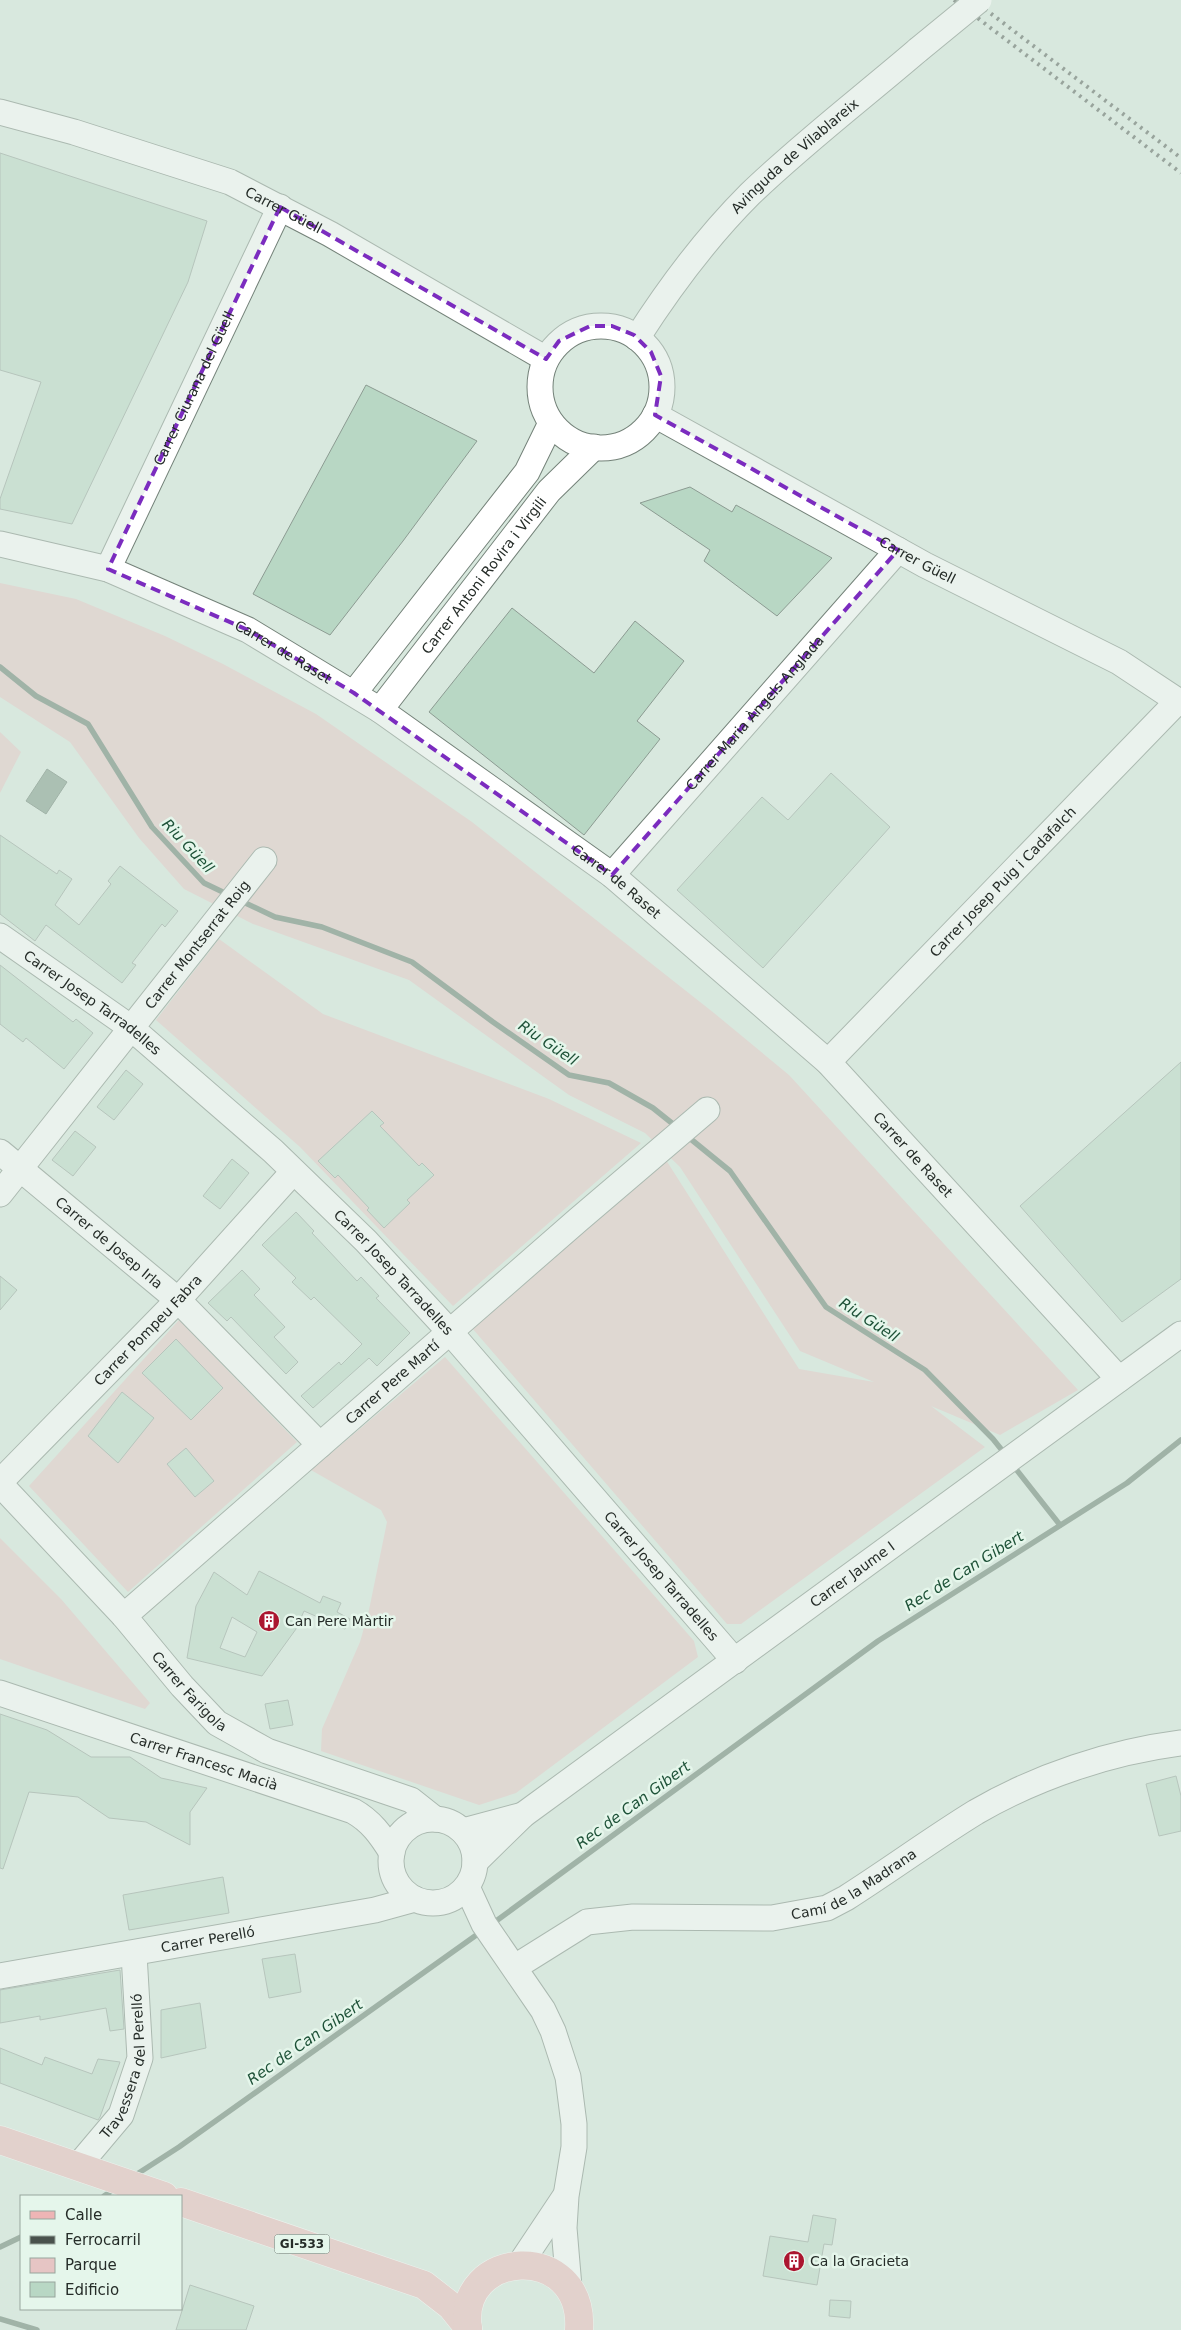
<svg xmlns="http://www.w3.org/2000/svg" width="1181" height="2330" viewBox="0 0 1181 2330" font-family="'DejaVu Sans',sans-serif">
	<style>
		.green { fill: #e6c5c4 }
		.water { fill: #74917f; stroke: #5c7365 }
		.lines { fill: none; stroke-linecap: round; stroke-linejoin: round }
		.stream { stroke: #5c7365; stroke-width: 5.5 }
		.building { fill: #b8d7c4; stroke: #8c9b92; fill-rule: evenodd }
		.minor-casing { stroke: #748279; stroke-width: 27 }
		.major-casing { stroke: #fff; stroke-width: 29 }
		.minor { stroke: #fff; stroke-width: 25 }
		.major { stroke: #eeb5b5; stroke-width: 28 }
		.rail { stroke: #4a524d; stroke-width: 4; stroke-dasharray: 2.5 5; stroke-linecap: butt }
		.minor-bridge-casing { stroke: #748279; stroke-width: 27; stroke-linecap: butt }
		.minor-bridge { stroke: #fff; stroke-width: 25 }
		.marked { fill: none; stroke: #7b2cbf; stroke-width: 4; stroke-dasharray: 10 6; stroke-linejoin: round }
		.labels { text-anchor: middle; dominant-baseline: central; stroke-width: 5; stroke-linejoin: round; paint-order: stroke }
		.shield { fill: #e5f6eb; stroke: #5f6962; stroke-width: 1 }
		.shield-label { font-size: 12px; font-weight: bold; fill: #252c28 }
		.street-label { font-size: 14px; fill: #252c28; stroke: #e5f6eb }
		.poi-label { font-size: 14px; fill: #252c28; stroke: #e5f6eb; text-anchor: start }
		.water-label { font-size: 15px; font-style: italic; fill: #1e5238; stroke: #e5f6eb }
	</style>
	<rect width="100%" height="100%" fill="#d8e8de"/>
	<g class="green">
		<polygon points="0,583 76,599 165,636 223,664 316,714 472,822 714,1013 789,1075 1078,1390 1000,1435 931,1406 985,1447 741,1624 727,1624 472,1328 666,1160 799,1369 874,1382 800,1351 680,1167 645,1133 569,1095 409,980 253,924 184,889 139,838 70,742 0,697"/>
		<polygon points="0,732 21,752 0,793"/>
		<polygon points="219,939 323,1014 549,1099 641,1143 453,1306 300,1147 156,1020"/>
		<polygon points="179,1320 297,1442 128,1592 29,1486"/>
		<polygon points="445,1357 694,1641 698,1657 516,1793 479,1805 321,1751 322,1729 360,1642 369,1610 387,1522 381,1510 311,1470"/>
		<polygon points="0,1538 61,1599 150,1703 145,1709 0,1659"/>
	</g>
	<polygon class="water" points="47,769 67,782 46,814 26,801"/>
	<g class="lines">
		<g class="stream">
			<polyline points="0,667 36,696 88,724 152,827 204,883 229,895"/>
			<polyline points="239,900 275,917 322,927 412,962 493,1022 569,1075 609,1083 653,1108 678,1128"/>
			<polyline points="687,1136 730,1171 826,1307 925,1370 993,1439 1005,1454"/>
			<polyline points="1012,1464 1060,1525"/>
			<polyline points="492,1924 878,1641 1127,1483 1181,1440"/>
			<polyline points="134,2176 179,2147 482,1931"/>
			<polyline points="104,2196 116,2188"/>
			<polyline points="0,2247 21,2237"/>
			<polyline points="0,2319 37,2330"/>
		</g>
	</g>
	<g class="building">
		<polygon points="0,153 207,221 188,282 72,524 0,509 0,499 41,382 0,370"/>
		<polygon points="366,385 477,441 403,541 330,635 253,594"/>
		<polygon points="690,487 732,512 736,505 832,558 777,616 704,561 710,550 640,503"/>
		<polygon points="512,608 594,673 635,621 684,661 637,721 660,739 584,835 429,712"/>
		<polygon points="831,773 890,827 763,968 677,890 762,797 788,820"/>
		<polygon points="0,835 57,874 59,870 72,879 55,905 79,925 111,884 108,881 120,866 178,911 165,927 162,924 132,963 136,965 122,983 46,925 35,941 0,914"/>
		<polygon points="0,965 73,1022 76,1019 93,1033 64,1069 26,1038 23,1042 0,1024"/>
		<polygon points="1181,1062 1181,1279 1122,1322 1020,1206"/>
		<polygon points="126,1070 143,1084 114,1120 97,1107"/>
		<polygon points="372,1111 384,1123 380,1126 419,1166 422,1163 434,1175 407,1200 410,1203 384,1228 367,1210 369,1208 338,1175 335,1178 318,1161"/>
		<polygon points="75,1131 96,1147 73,1176 52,1160"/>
		<polygon points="232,1159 249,1173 220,1209 203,1196"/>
		<polygon points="296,1212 314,1231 312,1233 357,1281 361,1277 379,1296 376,1298 410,1333 377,1366 369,1358 313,1408 301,1396 339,1362 341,1365 362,1344 314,1297 311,1300 292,1282 296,1278 262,1245"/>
		<polygon points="242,1270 260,1289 254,1295 285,1327 274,1337 298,1362 286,1374 231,1317 227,1321 208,1303"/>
		<polygon points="0,1276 17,1290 0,1310"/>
		<polygon points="176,1339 223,1388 191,1420 142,1373"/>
		<polygon points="122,1392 154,1418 118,1463 88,1436"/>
		<polygon points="186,1448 214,1481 195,1497 167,1464"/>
		<path d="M 259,1571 L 320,1603 L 323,1596 L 341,1603 L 337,1612 L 350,1619 L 345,1629 L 304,1611 L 296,1629 L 262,1676 L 187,1658 L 196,1606 L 214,1572 L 247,1595 ZM 232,1617 L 257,1632 L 245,1657 L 220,1648 Z"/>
		<polygon points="288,1700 293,1725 270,1729 265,1704"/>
		<polygon points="0,1714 47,1730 91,1757 130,1757 161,1778 207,1788 190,1812 190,1845 146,1822 109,1818 78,1797 29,1792 3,1869 0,1868"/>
		<polygon points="1176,1776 1181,1796 1181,1831 1159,1836 1146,1784"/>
		<polygon points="223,1877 229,1913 129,1930 123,1895"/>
		<polygon points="295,1954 301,1992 269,1998 262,1959"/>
		<polygon points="120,1970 124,2029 110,2031 106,2008 40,2020 40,2016 0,2023 0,1990"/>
		<polygon points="200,2003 206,2048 161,2058 161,2010"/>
		<polygon points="0,2048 42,2065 45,2057 92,2074 98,2059 120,2062 100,2117 98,2120 0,2083"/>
		<polygon points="813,2215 836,2219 832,2245 824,2244 817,2285 763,2276 770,2236 808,2242"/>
		<polygon points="190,2285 254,2306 246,2330 176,2330"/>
		<polygon points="830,2300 851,2301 850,2318 829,2316"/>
	</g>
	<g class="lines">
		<g class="minor-casing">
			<g id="minor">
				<path id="s1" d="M 0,112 L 74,132 L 230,182 L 330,234 L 546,359"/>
				<circle cx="601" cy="387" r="61"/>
				<path id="s2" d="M 637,338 C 669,288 709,235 750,194 C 803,143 862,98 918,50"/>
				<path id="s3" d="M 655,415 L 925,565 L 1119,662 L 1181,703"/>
				<path id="s4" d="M 0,544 L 108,569 L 248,630 L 380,710 L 612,875 L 828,1062 L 1119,1379"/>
				<path id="s5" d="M 108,569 L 280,207"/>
				<polyline points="354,693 527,472 551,423"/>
				<path id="s6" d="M 380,710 L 549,491 L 594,447"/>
				<path id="s7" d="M 612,875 L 898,550"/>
				<path id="s8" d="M 0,936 L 130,1027 L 273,1151 L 366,1241 L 450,1332 L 735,1661"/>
				<path id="s9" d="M 828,1062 L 1178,701"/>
				<path id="s10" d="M 0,1152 L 178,1300 L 320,1445"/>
				<path id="s11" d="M 0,1194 L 264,860"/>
				<path id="s12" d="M 0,1482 L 178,1300 L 293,1172"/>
				<path id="s13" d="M 0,1484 L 124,1616 L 182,1686 L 217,1723 L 267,1751 L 411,1800 L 435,1819"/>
				<path id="s14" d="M 124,1616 L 578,1220 L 707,1110"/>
				<path id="s15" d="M 0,1693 L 353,1811 C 371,1821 381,1835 392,1853"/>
				<circle cx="433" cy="1861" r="42"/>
				<polyline points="463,1831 523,1815"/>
				<path id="s16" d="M 475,1862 L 523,1815 L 1181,1334"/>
				<polyline points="467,1887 484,1924 543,2010 553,2031 568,2077 574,2124 574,2147 566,2196 564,2228 569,2287"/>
				<path id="s17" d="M 515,1967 L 587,1922 L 633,1917 L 772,1918 L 827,1908 L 846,1898 C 890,1870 932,1839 976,1812 C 1038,1776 1111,1752 1181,1743"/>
				<path id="s18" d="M 0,1976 L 375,1910 L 415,1899"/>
				<path id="s19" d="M 78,2166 L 121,2115 L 140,2058 L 134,1954"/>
				<polyline points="520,2264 564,2198"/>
			</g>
		</g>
		<g class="major-casing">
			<g id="major">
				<polyline points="0,2140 164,2196"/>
				<polyline points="181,2202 424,2285 451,2306 468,2327"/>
				<path d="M 468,2330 C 455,2248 585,2240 579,2330"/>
			</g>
		</g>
		<use href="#minor" class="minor"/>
		<use href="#major" class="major"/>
		<g class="rail">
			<polyline points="954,0 1181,173"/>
			<polyline points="973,0 1181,158"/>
		</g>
		<g class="minor-bridge-casing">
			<polyline id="minor-bridge" points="918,50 979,0"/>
		</g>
		<use href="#minor-bridge" class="minor-bridge"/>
	</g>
	<path d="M0 0H1181V2330H0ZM 280,207 L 546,359 L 559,341 L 590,326 L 612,326 L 634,335 L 651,352 L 661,376 L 655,415 L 898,550 L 612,875 L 354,693 L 248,630 L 108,569 Z" fill="#d8e8de" fill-opacity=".55" fill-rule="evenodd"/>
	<path class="marked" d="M 280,207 L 546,359 L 559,341 L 590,326 L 612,326 L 634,335 L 651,352 L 661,376 L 655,415 L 898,550 L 612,875 L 354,693 L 248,630 L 108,569 Z"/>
	<defs>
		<g id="building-disc" transform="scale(1.125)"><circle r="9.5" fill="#ab152f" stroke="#e5f6eb"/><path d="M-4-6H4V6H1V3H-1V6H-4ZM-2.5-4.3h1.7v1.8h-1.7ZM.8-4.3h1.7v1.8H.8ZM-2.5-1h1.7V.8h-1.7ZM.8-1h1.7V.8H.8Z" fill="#fff"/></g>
	</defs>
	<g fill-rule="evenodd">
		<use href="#building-disc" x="269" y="1621"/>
		<use href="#building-disc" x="794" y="2261"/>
	</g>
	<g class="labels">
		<rect class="shield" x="274.5" y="2234.5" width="55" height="19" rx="4"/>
		<g class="shield-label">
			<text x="302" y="2244">GI-533</text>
		</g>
		<g class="street-label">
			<text stroke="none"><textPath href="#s2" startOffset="242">Avinguda de Vilablareix</textPath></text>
			<text stroke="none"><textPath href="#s1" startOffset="301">Carrer Güell</textPath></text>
			<text stroke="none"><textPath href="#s5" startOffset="200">Carrer Ciurana del Güell</textPath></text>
			<text stroke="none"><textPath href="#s3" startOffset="300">Carrer Güell</textPath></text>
			<text stroke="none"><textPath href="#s6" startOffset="170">Carrer Antoni Rovira i Virgili</textPath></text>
			<text stroke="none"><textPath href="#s4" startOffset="305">Carrer de Raset</textPath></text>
			<text stroke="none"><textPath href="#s7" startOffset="216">Carrer Maria Àngels Anglada</textPath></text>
			<text stroke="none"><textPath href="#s9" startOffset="251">Carrer Josep Puig i Cadafalch</textPath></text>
			<text stroke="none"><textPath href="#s4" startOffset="710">Carrer de Raset</textPath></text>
			<text stroke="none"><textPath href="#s11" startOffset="318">Carrer Montserrat Roig</textPath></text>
			<text stroke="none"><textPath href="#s8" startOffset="114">Carrer Josep Tarradelles</textPath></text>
			<text stroke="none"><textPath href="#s4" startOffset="1114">Carrer de Raset</textPath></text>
			<text stroke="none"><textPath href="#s10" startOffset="142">Carrer de Josep Irla</textPath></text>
			<text stroke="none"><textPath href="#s8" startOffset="519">Carrer Josep Tarradelles</textPath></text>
			<text stroke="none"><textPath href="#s12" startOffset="212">Carrer Pompeu Fabra</textPath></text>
			<text stroke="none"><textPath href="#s14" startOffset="356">Carrer Pere Martí</textPath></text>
			<text stroke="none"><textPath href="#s8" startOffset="924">Carrer Josep Tarradelles</textPath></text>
			<text stroke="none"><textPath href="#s16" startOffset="475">Carrer Jaume I</textPath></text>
			<text stroke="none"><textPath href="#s13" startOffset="281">Carrer Farigola</textPath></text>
			<text stroke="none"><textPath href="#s15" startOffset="215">Carrer Francesc Macià</textPath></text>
			<text stroke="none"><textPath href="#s17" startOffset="360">Camí de la Madrana</textPath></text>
			<text stroke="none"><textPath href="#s18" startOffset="211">Carrer Perelló</textPath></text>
			<text stroke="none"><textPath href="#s19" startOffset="115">Travessera del Perelló</textPath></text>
		</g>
		<g class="poi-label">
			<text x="285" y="1621">Can Pere Màrtir</text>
			<text x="810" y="2261">Ca la Gracieta</text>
		</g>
		<g class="water-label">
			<text transform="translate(188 846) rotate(47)">Riu Güell</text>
			<text transform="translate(548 1043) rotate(34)">Riu Güell</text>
			<text transform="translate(869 1320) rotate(33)">Riu Güell</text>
			<text transform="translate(964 1571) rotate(-32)">Rec de Can Gibert</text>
			<text transform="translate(633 1805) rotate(-36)">Rec de Can Gibert</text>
			<text transform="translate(305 2042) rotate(-35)">Rec de Can Gibert</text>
		</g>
	</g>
	<rect x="20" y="2195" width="162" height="115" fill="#e5f6eb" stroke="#98a59d"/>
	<rect x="30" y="2211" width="25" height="8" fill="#eeb5b5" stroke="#98a59d"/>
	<text x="65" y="2220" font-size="15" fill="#252c28">Calle</text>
	<rect x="30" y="2236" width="25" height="8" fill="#4a524d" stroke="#98a59d"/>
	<text x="65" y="2245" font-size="15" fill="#252c28">Ferrocarril</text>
	<rect x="30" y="2258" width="25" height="15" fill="#e6c5c4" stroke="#98a59d"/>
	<text x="65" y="2270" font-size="15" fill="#252c28">Parque</text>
	<rect x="30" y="2282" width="25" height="15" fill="#b8d7c4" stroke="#98a59d"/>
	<text x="65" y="2295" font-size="15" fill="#252c28">Edificio</text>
</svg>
